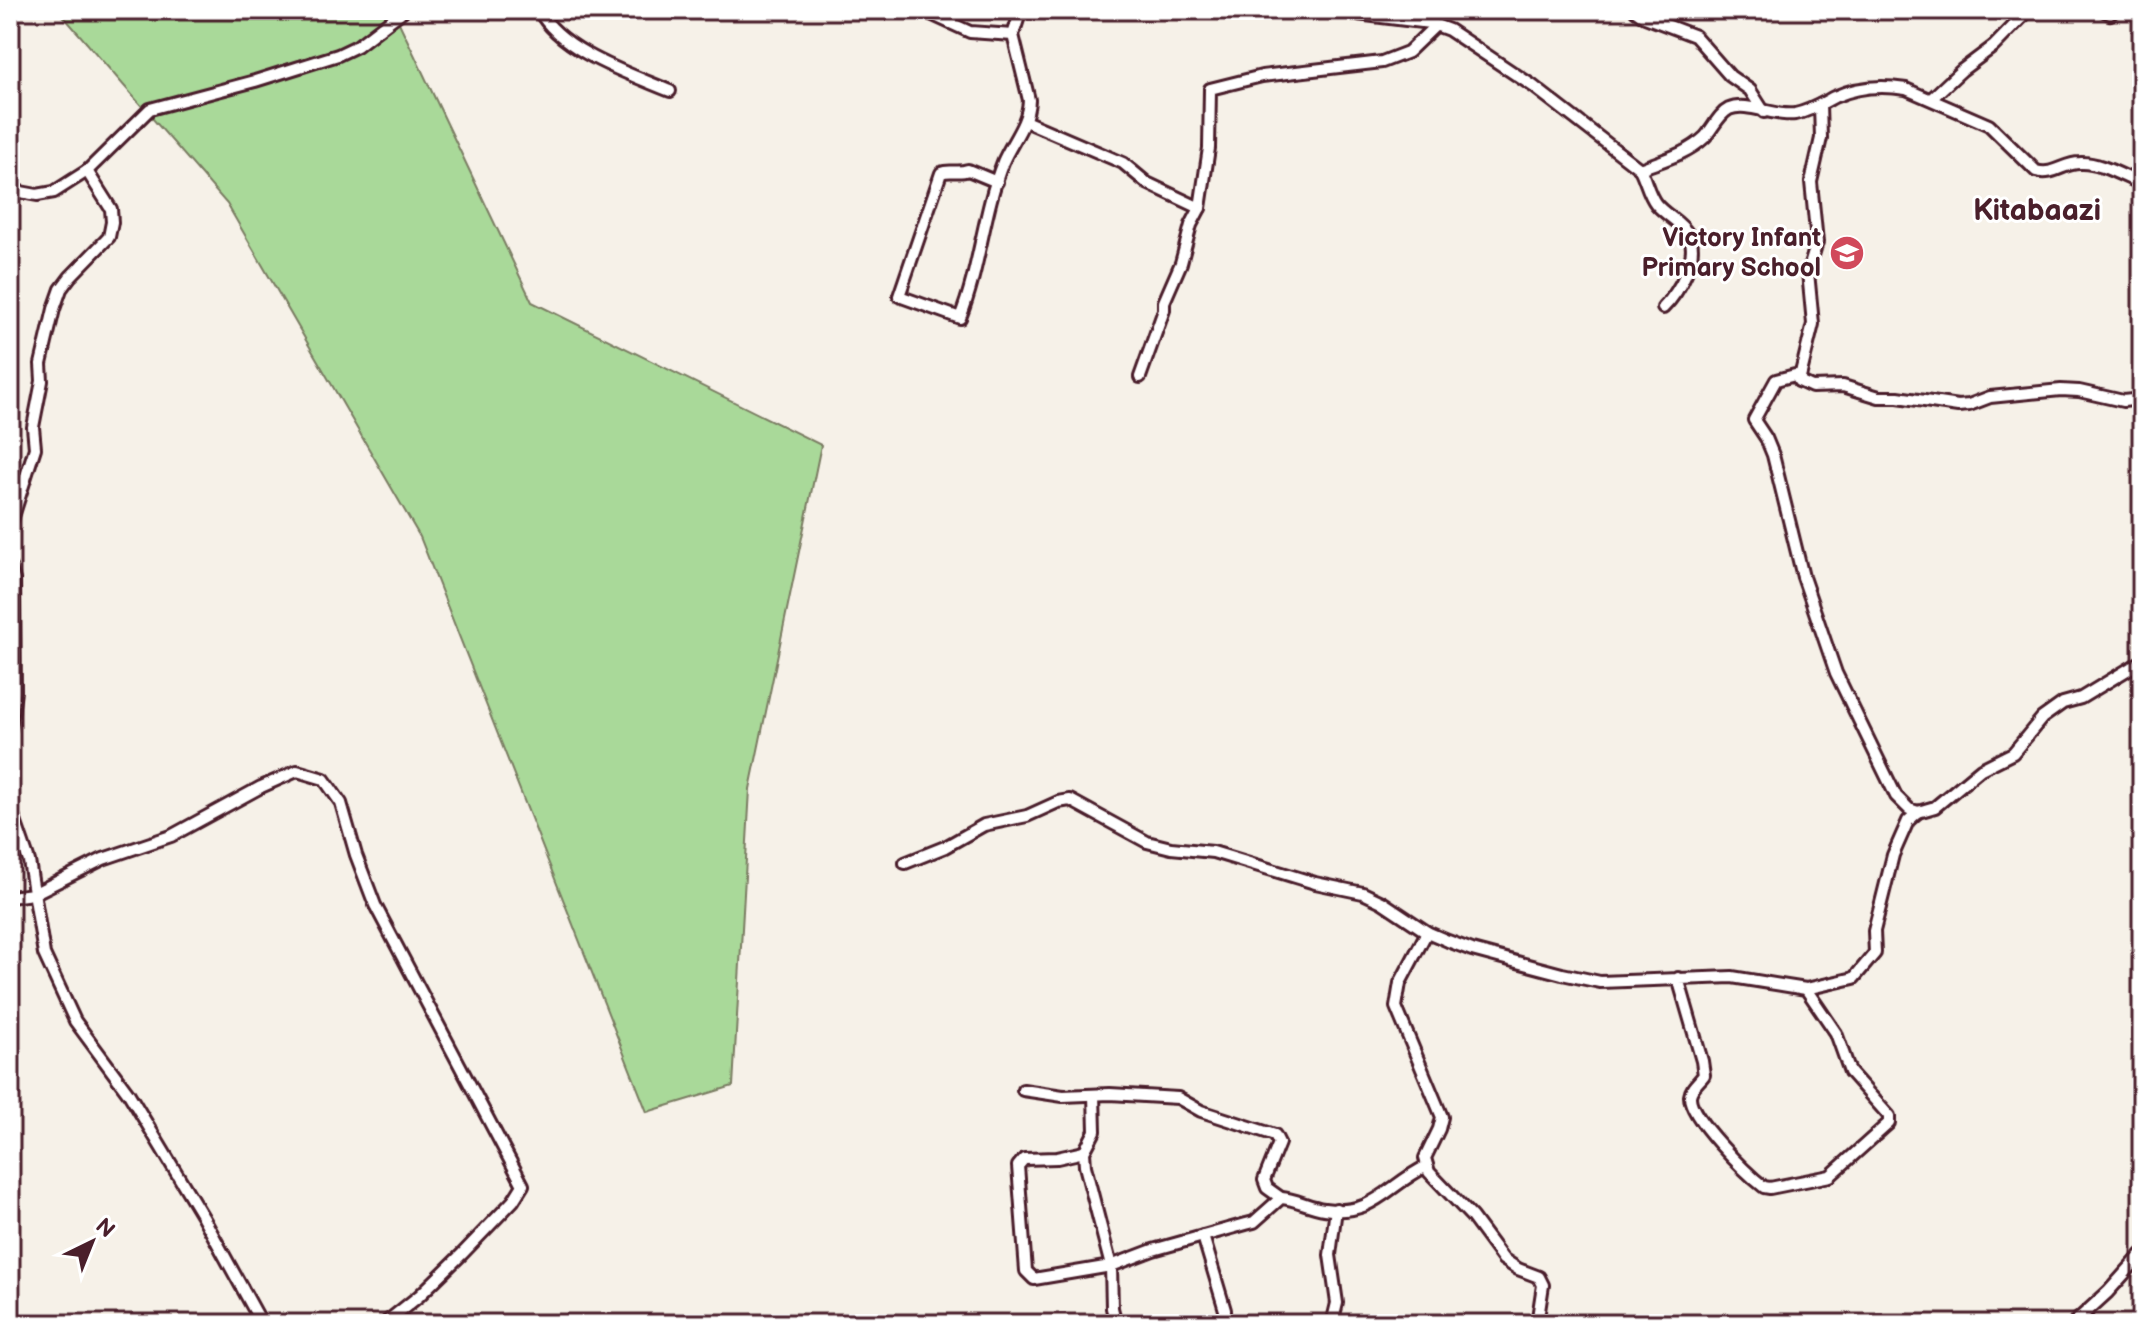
<svg xmlns="http://www.w3.org/2000/svg" width="2152" height="1334" viewBox="0 0 2152 1334" font-family="'Balsamiq Sans',sans-serif">
	<style>
		.green { fill: #a9d999; stroke: #7a7c62; stroke-width: 2 }
		.lines { fill: none; stroke-linecap: round; stroke-linejoin: round }
		.street-casing { stroke: #4a1f2b; stroke-width: 16 }
		.street { stroke: #fff; stroke-width: 10 }
		.labels { text-anchor: middle; dominant-baseline: central; stroke-width: 6; stroke-linejoin: round; paint-order: stroke }
		.poi-label { font-size: 26px; font-weight: bold; fill: #4a1f2b; stroke: #fff; text-anchor: end }
		.quarter-label { font-size: 30px; font-weight: bold; fill: #4a1f2b; stroke: #fff }
	</style>
	<rect width="100%" height="100%" fill="#f6f1e8"/>
	<filter id="ink" filterUnits="userSpaceOnUse"><feTurbulence type="fractalNoise" baseFrequency=".0125" numOctaves="2"/><feDisplacementMap in="SourceGraphic" scale="16" xChannelSelector="R" yChannelSelector="G"/><feConvolveMatrix kernelMatrix="1 2 1 2 8 2 1 2 1" color-interpolation-filters="sRGB"/></filter>
	<g filter="url(#ink)">
		<polygon class="green" points="58,10 393,10 532,302 821,445 750,789 733,1086 647,1112 420,537 227,204"/>
		<g class="lines">
			<g class="street-casing">
				<g id="street">
					<path d="M 539,10 C 560,51 630,74 670,91"/>
					<polyline points="922,10 970,32 1013,35"/>
					<path d="M 1325,10 L 1430,23 L 1449,30 L 1533,86 L 1640,169 C 1663,160 1687,154 1705,137 C 1713,128 1719,114 1729,109 C 1747,101 1773,117 1795,114 C 1810,111 1821,104 1834,97 C 1856,87 1882,85 1906,89 L 1989,125 L 2036,171 C 2054,176 2063,163 2080,163 C 2100,162 2124,177 2142,184"/>
					<polyline points="1635,10 1645,17 1695,36 1730,76 1750,90 1764,112"/>
					<polyline points="2103,10 2110,14 2115,10"/>
					<polyline points="1931,99 1962,70 1994,46 2029,10"/>
					<polyline points="1025,121 1123,163 1147,183 1200,208"/>
					<path d="M 1640,169 C 1646,180 1648,194 1656,204 C 1665,215 1680,221 1688,234 C 1701,255 1678,293 1663,308"/>
					<path d="M 997,182 L 968,170 C 958,174 949,169 941,173 L 899,296 L 960,318 C 980,268 983,212 1003,162 C 1012,141 1028,124 1029,100 L 1013,35 L 1021,10"/>
					<polyline points="10,190 37,195 54,192 87,171 150,109 255,81 338,55 357,46 404,10"/>
					<polyline points="1140,377 1164,310 1164,302 1181,263 1191,225 1200,208 1209,148 1210,89 1262,76 1382,62 1408,52 1436,25"/>
					<polyline points="1799,381 1813,324 1808,272 1817,242 1811,182 1821,138 1820,105"/>
					<polyline points="2142,399 2123,401 2079,391 2061,390 1990,397 1969,405 1958,406 1898,397 1879,397 1843,386 1812,387 1799,381 1795,375 1776,380 1754,420 1766,438 1773,455 1803,577 1836,673 1896,796 1909,809 1918,812 1935,807 1981,769 2013,753 2042,718 2063,703 2081,698 2142,661"/>
					<polyline points="10,526 35,448 33,427 42,381 41,364 54,309 61,289 70,277 109,237 112,222 111,209 87,171"/>
					<polyline points="10,567 14,580 15,691 10,729"/>
					<polyline points="10,806 29,861 44,954 75,1021 129,1094 203,1217 262,1324"/>
					<path d="M 905,863 L 945,847 L 984,825 L 1027,816 L 1058,802 L 1070,800 L 1147,842 L 1171,848 L 1213,852 L 1315,883 L 1363,893 L 1382,902 L 1427,932 L 1448,941 L 1472,950 L 1562,974 L 1600,982 L 1732,977 L 1806,989 L 1836,1033 L 1850,1072 L 1889,1116 L 1889,1123 L 1830,1176 L 1770,1188 L 1764,1187 C 1746,1173 1689,1117 1690,1096 C 1691,1087 1699,1082 1704,1075 L 1702,1061 L 1678,978"/>
					<polyline points="10,897 33,894 103,859 171,836 261,787 297,771 324,779 341,803 356,855 375,905 523,1185 513,1201 462,1254 419,1296 384,1324"/>
					<polyline points="1427,932 1400,983 1396,1007 1442,1117 1439,1129 1425,1158 1429,1172 1472,1217 1503,1259 1518,1269 1539,1277 1543,1285 1537,1324"/>
					<polyline points="1806,989 1854,978 1875,953 1874,931 1893,855 1908,821 1918,812"/>
					<polyline points="1023,1090 1063,1096 1110,1094 1178,1098 1201,1111 1275,1135 1279,1143 1264,1180 1267,1188 1281,1198"/>
					<polyline points="1094,1095 1095,1131 1084,1152 1085,1166 1111,1266 1112,1308 1116,1324"/>
					<path d="M 1084,1152 L 1057,1158 L 1024,1159 L 1018,1166 L 1026,1271 L 1034,1279 L 1111,1266 L 1153,1250 L 1246,1224 L 1254,1222 L 1281,1198 C 1296,1199 1309,1207 1324,1209 C 1374,1217 1387,1185 1427,1166"/>
					<polyline points="1203,1236 1225,1310 1225,1324"/>
					<polyline points="1332,1324 1337,1303 1330,1255 1336,1209"/>
					<polyline points="2073,1324 2108,1292 2142,1254"/>
				</g>
			</g>
			<use href="#street" class="street"/>
		</g>
	</g>
	<defs>
		<g id="school-disc" transform="scale(1.8)"><circle r="9.5" fill="#d1495b" stroke="#fff"/><path d="M0-5L7-2L0 1L-7-2ZM-4 1L0 2.5L4 1V4Q0 6-4 4Z" fill="#fff"/></g>
	</defs>
	<g fill-rule="evenodd">
		<use href="#school-disc" x="1847" y="253"/>
	</g>
	<g class="labels">
		<g class="poi-label">
			<text x="1821" y="238">Victory Infant<tspan x="1821" dy="30">Primary School</tspan></text>
		</g>
		<g class="quarter-label">
			<text x="2037" y="211">Kitabaazi</text>
		</g>
	</g>
	<rect width="2152" height="1334" fill="none" stroke="#fff" stroke-width="40"/>
	<rect x="20" y="20" width="2112" height="1294" fill="none" stroke="#4a1f2b" stroke-width="3" filter="url(#ink)"/>
	<g transform="translate(92 1242) rotate(43)" stroke="#ffffff" stroke-width="6" paint-order="stroke">
	<path d="M0-6L14 30L0 20L-14 30Z" fill="#4a1f2b"/>
	<text y="-12" font-size="22" font-weight="bold" text-anchor="middle" fill="#4a1f2b">N</text>
	</g>
</svg>
